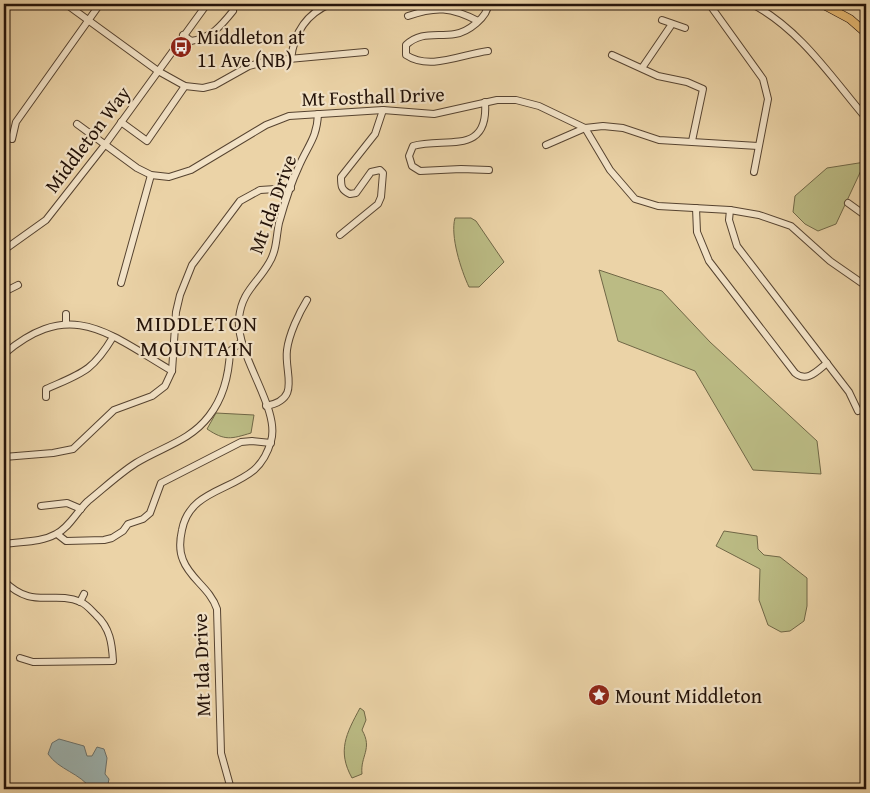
<svg xmlns="http://www.w3.org/2000/svg" width="870" height="793" viewBox="0 0 870 793" font-family="'Gentium Book Plus',serif">
	<style>
		.green { fill: #bbbb84; stroke: #706746 }
		.water { fill: #9db5b3; stroke: #6d746f }
		.lines { fill: none; stroke-linecap: round; stroke-linejoin: round }
		.minor-casing { stroke: #564330; stroke-width: 8 }
		.major-casing { stroke: #241309; stroke-width: 9 }
		.minor { stroke: #f2e2c6; stroke-width: 6 }
		.major { stroke: #e6ba74; stroke-width: 8 }
		.labels { text-anchor: middle; dominant-baseline: central; stroke-width: 4.5; stroke-linejoin: round; paint-order: stroke }
		.poi-label { font-size: 20px; fill: #241309; stroke: #f2e2c6; text-anchor: start }
		.street-label { font-size: 20px; fill: #241309; stroke: #f2e2c6 }
		.quarter-label { font-size: 22px; letter-spacing: 1px; fill: #241309; stroke: #f2e2c6 }
	</style>
	<rect width="100%" height="100%" fill="#ebd3a7"/>
	<filter id="stains"><feTurbulence type="fractalNoise" baseFrequency=".004" numOctaves="4"/><feColorMatrix values="0 0 0 0 .2 0 0 0 0 .09 0 0 0 0 .02 0 0 0 .5 -.17"/></filter>
	<radialGradient id="worn" r=".72"><stop offset=".6" stop-color="#630" stop-opacity="0"/><stop offset="1" stop-color="#630" stop-opacity=".3"/></radialGradient>
	<g class="green">
		<polygon points="865,162 836,224 818,231 805,224 793,212 795,196 827,168"/>
		<path d="M 455,218 L 471,218 L 476,221 L 504,262 L 479,287 L 469,287 C 461,270 450,236 455,218 Z"/>
		<polygon points="599,270 662,291 710,342 817,441 821,474 753,470 695,371 618,341"/>
		<path d="M 216,413 L 254,415 L 251,433 C 231,439 225,441 207,429 Z"/>
		<polygon points="724,531 757,536 758,549 764,555 780,557 807,578 807,606 804,621 790,631 781,632 768,625 759,600 760,569 716,546"/>
		<polygon points="866,621 866,668 863,668 863,624"/>
		<path d="M 360,708 L 364,711 L 366,720 L 362,730 C 373,749 360,756 362,774 L 352,778 C 337,751 346,734 360,708 Z"/>
	</g>
	<path class="water" d="M 59,739 L 84,746 L 87,756 L 92,756 L 97,747 L 104,749 L 107,758 L 105,774 L 109,779 L 107,789 L 91,789 C 80,773 59,770 48,754 L 52,743 Z"/>
	<g class="lines">
		<g class="minor-casing">
			<g id="minor">
				<polyline points="66,4 158,71 185,86 203,88 215,85 249,66 267,61 365,52"/>
				<polyline points="712,4 712,8 763,79 768,99 754,172"/>
				<path d="M 752,4 C 801,30 831,77 866,118"/>
				<path d="M 408,16 C 436,6 451,7 478,21"/>
				<polyline points="662,20 685,28"/>
				<path d="M 183,35 L 191,41 C 211,38 221,26 233,11"/>
				<path d="M 488,51 C 462,54 430,71 406,55 L 406,45 C 421,31 436,37 455,34 C 468,32 488,17 488,4"/>
				<polyline points="612,55 658,76 687,82 703,89 692,141"/>
				<path d="M 291,59 C 294,33 306,14 330,4"/>
				<polyline points="642,68 672,24"/>
				<path d="M 485,102 C 489,156 446,137 413,146 L 409,156 L 412,166 L 420,171 L 461,169 L 489,170"/>
				<polyline points="121,122 147,141 185,86"/>
				<polyline points="77,124 137,168 151,175 169,177 191,170 266,125 289,116 383,110 434,114 497,100 516,100 539,106 585,128 610,170 635,199 658,206 730,210 759,215 791,226 830,261 866,286"/>
				<polyline points="12,139 16,122 100,4"/>
				<polyline points="546,145 585,128 603,126 623,128 659,140 758,146"/>
				<polyline points="848,203 866,216"/>
				<path d="M 696,208 L 697,232 L 709,261 L 795,373 C 807,383 817,371 827,363"/>
				<polyline points="730,210 729,220 737,246 849,392 858,411"/>
				<path d="M 340,235 L 378,204 L 381,197 L 383,173 L 380,170 L 371,172 L 356,193 L 350,194 C 341,190 341,186 341,177 L 375,134 L 383,110"/>
				<polyline points="4,250 46,220 104,146 207,4"/>
				<polyline points="121,283 151,175"/>
				<polyline points="4,292 18,285"/>
				<polyline points="66,324 66,314"/>
				<path d="M 4,354 C 71,297 109,334 172,371"/>
				<path d="M 46,397 L 46,389 C 82,373 92,372 113,337"/>
				<path d="M 266,406 C 302,399 284,374 287,350 C 289,334 299,313 307,300"/>
				<polyline points="4,457 53,453 73,449 114,410 152,396 165,386 172,371 176,312 180,295 192,265 240,201 260,190 291,188"/>
				<polyline points="41,506 67,503 81,509"/>
				<polyline points="57,534 66,541 104,540 112,538 123,531 128,524 143,519 150,513 161,483 241,442 252,441 271,443"/>
				<path d="M 4,544 C 21,541 40,543 56,534 C 70,527 77,511 88,501 C 103,489 120,473 136,463 C 162,447 190,441 209,416 C 224,397 229,374 230,351 L 241,342"/>
				<path d="M 4,581 C 33,610 52,590 81,602 C 87,605 91,610 96,615 C 110,628 112,643 113,661 L 33,662 L 20,658"/>
				<polyline points="80,602 84,594"/>
				<path d="M 231,789 L 221,753 L 217,609 C 210,588 190,579 183,560 C 179,551 180,539 182,530 C 189,492 229,491 254,470 C 263,462 268,452 271,441 C 281,409 235,354 239,318 C 242,291 257,284 269,263 C 277,250 276,237 279,223 C 284,205 291,183 299,166 C 308,145 317,138 318,114"/>
			</g>
		</g>
		<g class="major-casing">
			<polyline id="major" points="822,4 850,19 866,33"/>
		</g>
		<use href="#minor" class="minor"/>
		<use href="#major" class="major"/>
	</g>
	<defs>
		<g id="bus-disc" transform="scale(1.125)"><circle r="9.5" fill="#8f2418" stroke="#f2e2c6"/><path d="M-5-6H5V4H4V6H2V4H-2V6H-4V4H-5ZM-3.5-4V0h7V-4ZM-3.5 1.2v1.5H-2V1.2ZM2 1.2v1.5H3.5V1.2Z" fill="#fff"/></g>
		<g id="sight-disc" transform="scale(1.125)"><circle r="9.5" fill="#8f2418" stroke="#f2e2c6"/><path d="M0-6L1.8-2.2L6-1.7L2.9 1.2L3.7 5.4L0 3.3L-3.7 5.4L-2.9 1.2L-6-1.7L-1.8-2.2Z" fill="#fff"/></g>
	</defs>
	<g fill-rule="evenodd">
		<use href="#bus-disc" x="181" y="47"/>
		<use href="#sight-disc" x="599" y="695"/>
	</g>
	<g class="labels">
		<g class="poi-label">
			<text x="197" y="36">Middleton at<tspan x="197" dy="23">11 Ave (NB)</tspan></text>
			<text x="615" y="695">Mount Middleton</text>
		</g>
		<g class="street-label">
			<text transform="translate(373 96) rotate(-2)">Mt Fosthall Drive</text>
			<text transform="translate(87 139) rotate(-53)">Middleton Way</text>
			<text transform="translate(272 204) rotate(-70)">Mt Ida Drive</text>
			<text transform="translate(201 665) rotate(-92)">Mt Ida Drive</text>
		</g>
		<g class="quarter-label">
			<text x="197" y="323">MIDDLETON<tspan x="197" dy="25">MOUNTAIN</tspan></text>
		</g>
	</g>
	<rect width="870" height="793" fill="none" stroke="#ebd3a7" stroke-width="20"/>
	<rect x="5" y="5" width="860" height="783" fill="none" stroke="#241309" stroke-width="2.5"/>
	<rect x="10" y="10" width="850" height="773" fill="none" stroke="#241309"/>
	<rect width="100%" height="100%" filter="url(#stains)"/>
	<rect width="100%" height="100%" fill="url(#worn)"/>
</svg>
